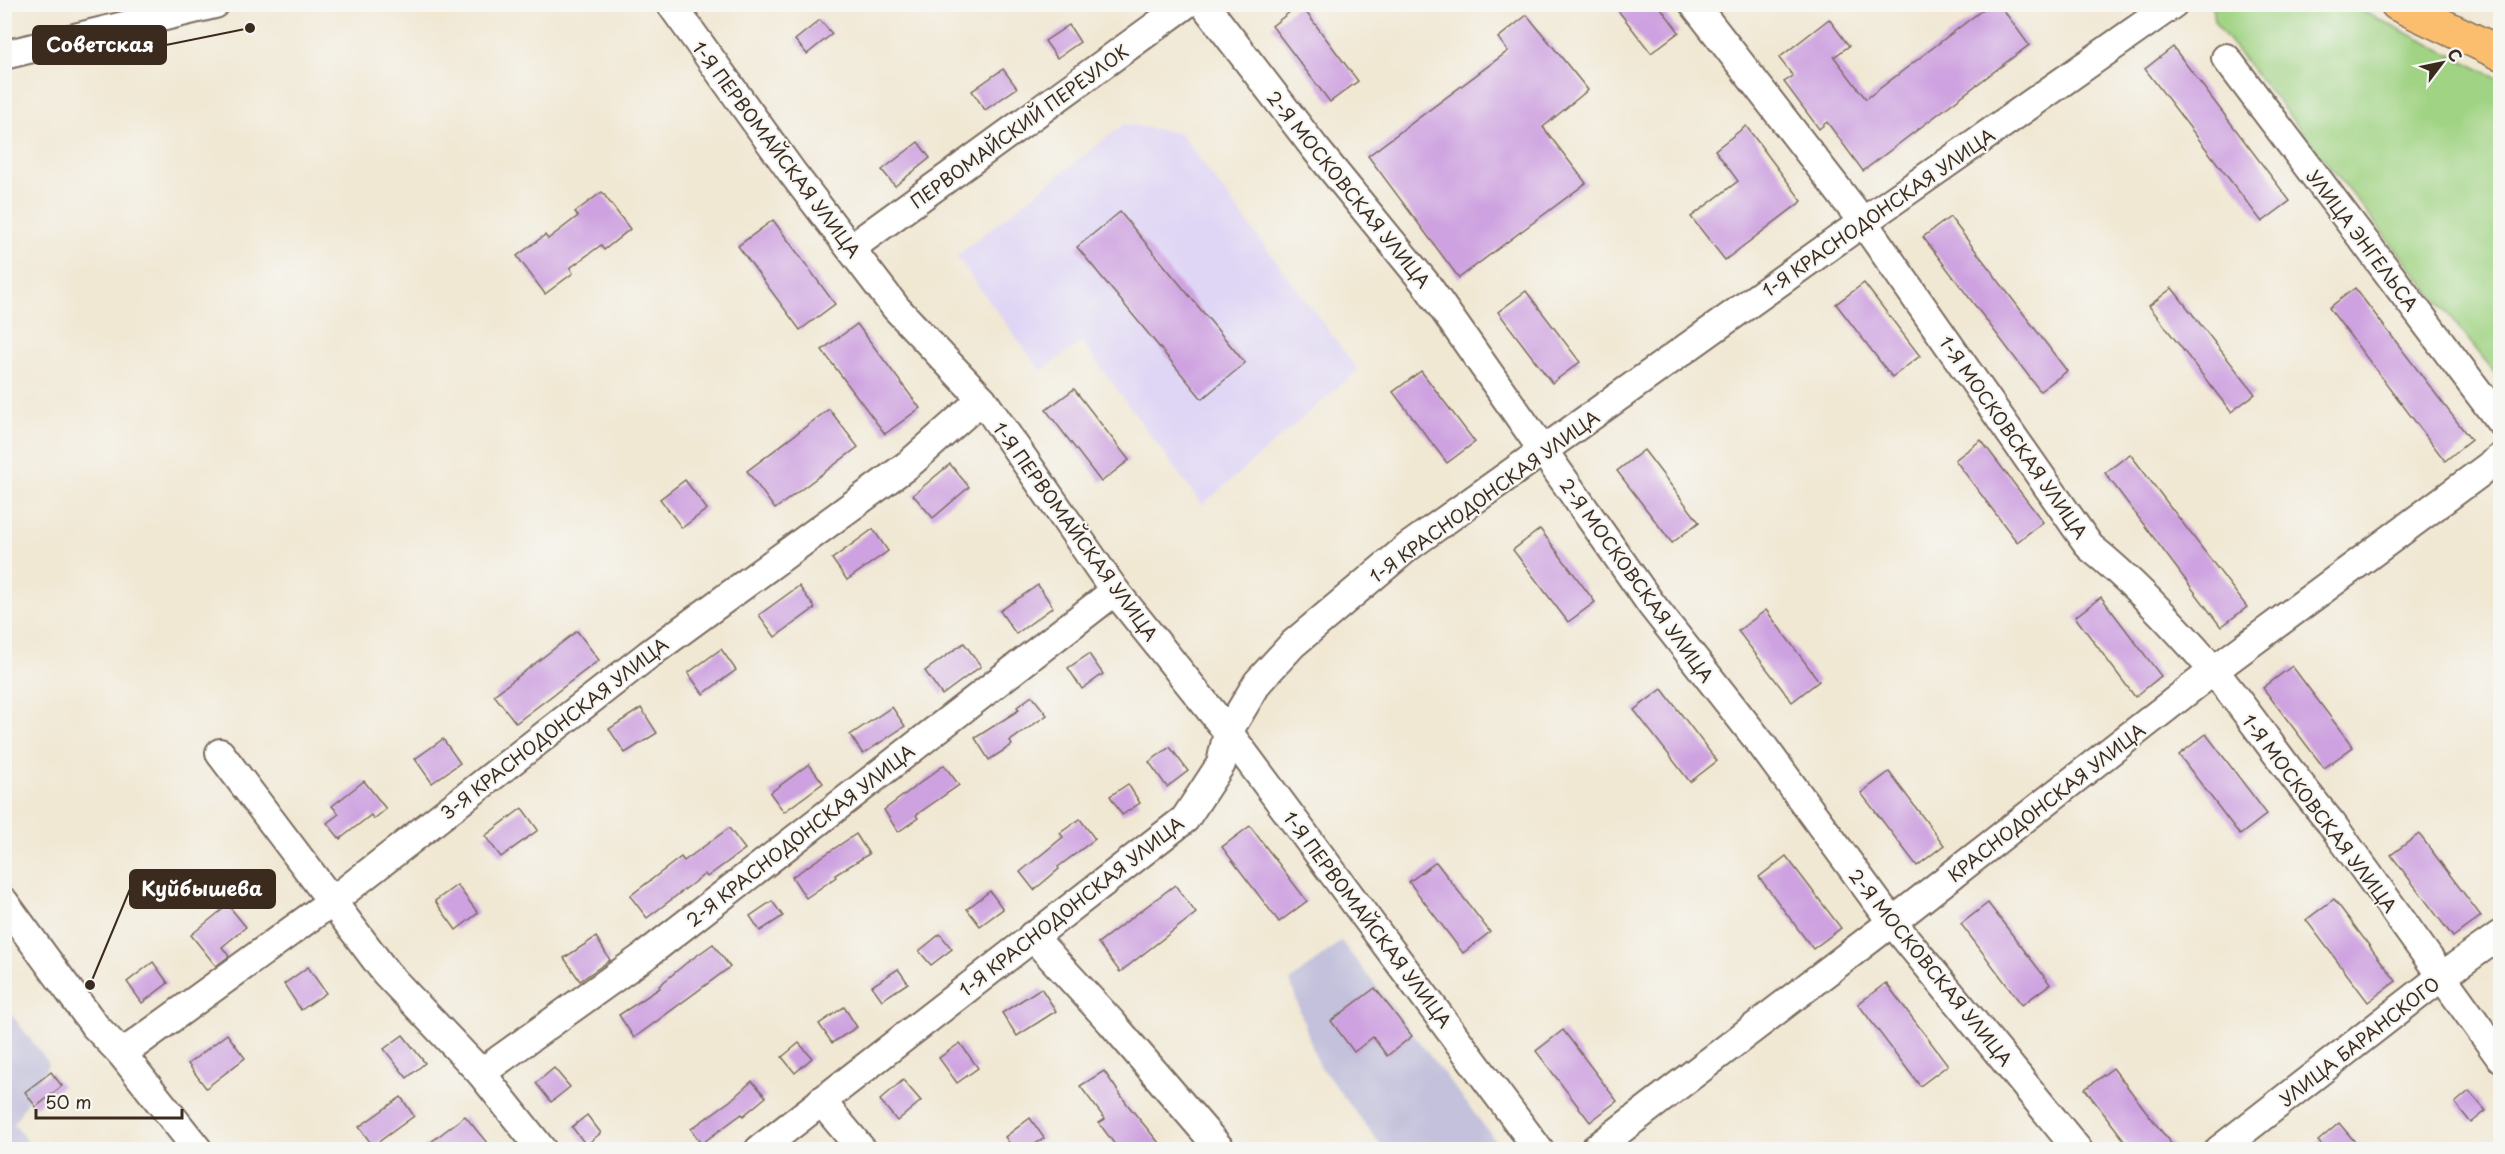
<svg xmlns="http://www.w3.org/2000/svg" width="2505" height="1154" viewBox="0 0 2505 1154" font-family="'Playpen Sans',sans-serif">
	<style>
		.built { fill: #dfd5f5 }
		.industrial { fill: #c3c1db }
		.green { fill: #a0d383; stroke: #6e7e50; stroke-width: 1.5 }
		.building { fill: #cea2e0 }
		.lines { fill: none; stroke-linecap: round; stroke-linejoin: round }
		.minor-casing { stroke: #7b6c5e; stroke-width: 32 }
		.major-casing { stroke: #7b6c5e; stroke-width: 36 }
		.minor { stroke: #fff; stroke-width: 28 }
		.major { stroke: #fbbe6e; stroke-width: 33 }
		.labels { text-anchor: middle; dominant-baseline: central; stroke-width: 4.5; stroke-linejoin: round; paint-order: stroke }
		.street-label { font-size: 18px; fill: #3b2a1e; stroke: #f6f6f2 }
		.leader { fill: none; stroke: #3b2a1e; stroke-width: 2 }
		.callout-dot { fill: #3b2a1e; stroke: #f6f6f2; stroke-width: 2 }
		.callout { fill: #3b2a1e; stroke: #3b2a1e; stroke-width: 2 }
		.callout-label { font-size: 20px; text-anchor: middle; font-weight: bold; fill: #fff }
	</style>
	<rect width="100%" height="100%" fill="#f6f6f2"/>
	<filter id="ink" filterUnits="userSpaceOnUse"><feTurbulence type="fractalNoise" baseFrequency=".0167" numOctaves="2"/><feDisplacementMap in="SourceGraphic" scale="12" xChannelSelector="R" yChannelSelector="G"/><feConvolveMatrix kernelMatrix="1 2 1 2 8 2 1 2 1" color-interpolation-filters="sRGB"/></filter>
	<filter id="wash" filterUnits="userSpaceOnUse"><feTurbulence type="fractalNoise" baseFrequency=".008" numOctaves="4" result="noise"/><feDisplacementMap in="SourceGraphic" scale="24" xChannelSelector="R" yChannelSelector="G"/><feGaussianBlur stdDeviation="1.35" result="paint"/><feColorMatrix in="noise" values="0 0 0 0 0 0 0 0 0 0 0 0 0 0 0 0 0 1.4 0 .05"/><feComposite in="paint" operator="in"/></filter>
	<g filter="url(#wash)">
		<rect width="100%" height="100%" fill="#f1e8d4"/>
		<polygon class="built" points="1124,124 1180,133 1358,370 1202,505 1082,342 1041,371 956,256"/>
		<g class="industrial">
			<polygon points="1341,941 1502,1149 1384,1149 1317,1062 1290,981"/>
			<polygon points="4,1005 49,1063 14,1124 33,1149 5,1149"/>
		</g>
		<polygon class="green" points="2213,5 2350,5 2500,79 2500,379 2215,23"/>
		<g id="blocks">
			<g class="building">
				<polygon points="1300,4 1358,81 1330,102 1272,26"/>
				<polygon points="1613,4 1658,4 1679,32 1651,53"/>
				<polygon points="1990,4 1999,4 2029,45 1863,171 1827,122 1819,129 1784,82 1793,76 1779,58 1829,19 1849,46 1834,57 1866,99"/>
				<polygon points="1527,15 1588,90 1543,127 1586,183 1459,278 1368,156 1508,51 1498,38"/>
				<polygon points="820,20 832,34 807,54 795,40"/>
				<polygon points="1069,25 1080,42 1057,58 1045,41"/>
				<polygon points="2173,47 2290,201 2262,222 2145,69"/>
				<polygon points="1003,69 1017,88 985,110 972,91"/>
				<polygon points="1746,126 1802,201 1725,260 1691,217 1738,181 1715,150"/>
				<polygon points="918,142 930,158 895,186 882,170"/>
				<polygon points="602,192 630,229 604,250 601,245 570,268 573,273 545,294 517,256 545,235 548,239 578,216 575,212"/>
				<polygon points="1120,212 1245,363 1202,399 1077,247"/>
				<polygon points="1950,217 2067,371 2040,391 1923,237"/>
				<polygon points="773,220 835,304 800,330 738,246"/>
				<polygon points="1864,283 1920,356 1892,377 1836,304"/>
				<polygon points="2172,288 2255,394 2231,412 2149,306"/>
				<polygon points="2355,288 2471,440 2445,461 2329,308"/>
				<polygon points="1526,291 1580,362 1552,383 1498,312"/>
				<polygon points="857,324 920,408 885,434 822,350"/>
				<polygon points="1421,371 1475,442 1447,463 1393,392"/>
				<polygon points="1074,389 1129,460 1101,482 1046,410"/>
				<polygon points="829,409 858,447 775,509 747,471"/>
				<polygon points="1981,440 2043,522 2017,542 1955,460"/>
				<polygon points="1644,450 1699,522 1672,543 1617,471"/>
				<polygon points="2130,454 2247,607 2221,627 2105,473"/>
				<polygon points="950,464 969,487 933,518 913,495"/>
				<polygon points="685,480 707,509 682,528 660,499"/>
				<polygon points="873,529 888,551 847,580 832,559"/>
				<polygon points="1540,529 1595,602 1568,622 1513,550"/>
				<polygon points="1038,585 1053,607 1016,634 1000,611"/>
				<polygon points="799,586 815,608 775,637 759,615"/>
				<polygon points="2101,597 2161,676 2135,697 2075,617"/>
				<polygon points="1766,610 1819,681 1792,702 1738,631"/>
				<polygon points="577,631 599,660 516,723 494,695"/>
				<polygon points="964,643 981,666 942,695 925,671"/>
				<polygon points="721,649 736,670 703,694 688,673"/>
				<polygon points="1089,654 1103,674 1082,689 1068,668"/>
				<polygon points="2292,666 2353,747 2324,768 2263,688"/>
				<polygon points="1662,689 1717,761 1690,782 1634,710"/>
				<polygon points="1032,696 1047,715 1010,741 1012,745 989,760 975,738 1019,710 1017,707"/>
				<polygon points="892,707 905,726 863,754 850,735"/>
				<polygon points="641,708 657,733 625,753 609,729"/>
				<polygon points="2206,734 2267,814 2240,835 2179,755"/>
				<polygon points="443,739 460,763 432,783 415,759"/>
				<polygon points="1170,747 1188,771 1167,787 1149,762"/>
				<polygon points="809,764 823,783 784,812 770,793"/>
				<polygon points="944,765 959,785 916,815 918,818 898,832 884,810"/>
				<polygon points="1889,772 1944,845 1917,866 1861,793"/>
				<polygon points="364,781 386,809 374,819 371,815 340,839 327,823 339,814 332,806"/>
				<polygon points="1128,784 1140,803 1122,815 1110,796"/>
				<polygon points="522,808 538,830 501,857 485,836"/>
				<polygon points="1080,819 1095,839 1058,867 1059,869 1034,890 1020,872 1063,837 1060,833"/>
				<polygon points="1250,826 1307,901 1279,922 1222,847"/>
				<polygon points="729,828 745,849 707,877 705,874 647,918 630,896 681,857 684,861"/>
				<polygon points="856,834 869,854 835,875 836,877 806,898 792,877"/>
				<polygon points="2419,834 2481,916 2453,937 2391,855"/>
				<polygon points="1786,856 1841,928 1813,949 1759,877"/>
				<polygon points="1436,862 1490,932 1463,953 1409,882"/>
				<polygon points="457,885 478,913 456,930 435,901"/>
				<polygon points="1175,885 1196,913 1120,972 1098,943"/>
				<polygon points="990,891 1003,909 980,926 967,909"/>
				<polygon points="2334,899 2396,981 2368,1002 2306,920"/>
				<polygon points="772,901 783,916 760,931 750,916"/>
				<polygon points="1988,903 2050,984 2022,1005 1961,924"/>
				<polygon points="228,905 246,927 222,947 229,956 216,966 191,935"/>
				<polygon points="940,934 952,949 931,965 919,951"/>
				<polygon points="596,937 610,960 580,981 564,958"/>
				<polygon points="713,944 730,967 634,1038 619,1015 660,988 659,986 685,964"/>
				<polygon points="153,962 168,983 142,1003 127,982"/>
				<polygon points="308,967 326,993 301,1010 284,984"/>
				<polygon points="898,969 908,983 882,1000 872,986"/>
				<polygon points="1886,983 1948,1065 1920,1086 1858,1004"/>
				<polygon points="1041,988 1056,1011 1017,1036 1002,1013"/>
				<polygon points="1375,988 1412,1036 1387,1056 1373,1037 1354,1052 1331,1021"/>
				<polygon points="844,1007 857,1027 832,1043 819,1024"/>
				<polygon points="1563,1030 1617,1101 1590,1122 1536,1051"/>
				<polygon points="227,1034 245,1058 206,1088 188,1064"/>
				<polygon points="403,1035 425,1063 407,1078 384,1049"/>
				<polygon points="799,1043 812,1058 795,1073 782,1057"/>
				<polygon points="960,1043 978,1068 957,1083 939,1058"/>
				<polygon points="554,1068 570,1087 551,1102 536,1083"/>
				<polygon points="2113,1068 2175,1149 2131,1149 2085,1089"/>
				<polygon points="1104,1071 1127,1104 1164,1149 1118,1149 1099,1123 1105,1119 1080,1086"/>
				<polygon points="51,1072 62,1086 36,1107 25,1092"/>
				<polygon points="903,1080 921,1101 897,1121 880,1100"/>
				<polygon points="752,1081 766,1097 743,1116 742,1114 701,1144 691,1129 730,1101"/>
				<polygon points="2469,1091 2486,1111 2471,1123 2455,1103"/>
				<polygon points="401,1097 414,1116 373,1146 359,1127"/>
				<polygon points="587,1115 601,1133 586,1145 572,1127"/>
				<polygon points="465,1116 492,1149 422,1149"/>
				<polygon points="1030,1118 1044,1138 1028,1149 1014,1149 1005,1137"/>
				<polygon points="2339,1123 2355,1142 2346,1149 2325,1149 2318,1141"/>
			</g>
		</g>
	</g>
	<g filter="url(#ink)">
		<use href="#blocks" fill-opacity="0" stroke="#7b6c5e" stroke-width="1.5"/>
		<g class="lines">
			<g class="minor-casing">
				<g id="minor">
					<polyline points="671,4 791,171 896,308 982,399 1115,591 1228,732 1539,1150"/>
					<polyline points="1204,4 1314,147 1426,284 1651,604 1762,745 1892,922 2078,1150"/>
					<path d="M 1694,4 L 1863,222 L 2090,547 C 2135,583 2175,626 2213,670 C 2254,719 2289,774 2331,823 L 2500,1057"/>
					<polyline points="4,55 215,4"/>
					<polyline points="2226,58 2500,421"/>
					<polyline points="851,248 1186,4"/>
					<polyline points="220,753 386,973 481,1073 542,1150"/>
					<polyline points="4,902 95,1026 122,1054 198,1150"/>
					<polyline points="1032,936 1111,1022 1221,1150"/>
					<polyline points="122,1054 331,902 648,655 909,464 982,399"/>
					<polyline points="481,1073 646,955 1115,591"/>
					<polyline points="821,1101 862,1150"/>
					<polyline points="759,1150 1185,819 1221,764 1228,732 1258,682 1293,644 1408,547 1863,222 2173,4"/>
					<polyline points="1594,1150 1892,922 2213,671 2500,458"/>
					<polyline points="2219,1150 2441,977 2500,935"/>
				</g>
			</g>
			<g class="major-casing">
				<polyline id="major" points="2397,4 2500,53"/>
			</g>
			<use href="#minor" class="minor"/>
			<use href="#major" class="major"/>
		</g>
	</g>
	<g class="labels">
		<g class="street-label">
			<text transform="translate(1019 126) rotate(-36)">ПЕРВОМАЙСКИЙ ПЕРЕУЛОК</text>
			<text transform="translate(777 149) rotate(53)">1-Я ПЕРВОМАЙСКАЯ УЛИЦА</text>
			<text transform="translate(1349 189) rotate(51)">2-Я МОСКОВСКАЯ УЛИЦА</text>
			<text transform="translate(1878 212) rotate(-35)">1-Я КРАСНОДОНСКАЯ УЛИЦА</text>
			<text transform="translate(2363 240) rotate(53)">УЛИЦА ЭНГЕЛЬСА</text>
			<text transform="translate(2014 437) rotate(55)">1-Я МОСКОВСКАЯ УЛИЦА</text>
			<text transform="translate(1484 496) rotate(-36)">1-Я КРАСНОДОНСКАЯ УЛИЦА</text>
			<text transform="translate(1076 531) rotate(54)">1-Я ПЕРВОМАЙСКАЯ УЛИЦА</text>
			<text transform="translate(1637 580) rotate(54)">2-Я МОСКОВСКАЯ УЛИЦА</text>
			<text transform="translate(554 728) rotate(-38)">3-Я КРАСНОДОНСКАЯ УЛИЦА</text>
			<text transform="translate(2046 802) rotate(-38)">КРАСНОДОНСКАЯ УЛИЦА</text>
			<text transform="translate(2320 813) rotate(53)">1-Я МОСКОВСКАЯ УЛИЦА</text>
			<text transform="translate(800 835) rotate(-38)">2-Я КРАСНОДОНСКАЯ УЛИЦА</text>
			<text transform="translate(1071 906) rotate(-38)">1-Я КРАСНОДОНСКАЯ УЛИЦА</text>
			<text transform="translate(1368 919) rotate(53)">1-Я ПЕРВОМАЙСКАЯ УЛИЦА</text>
			<text transform="translate(1931 967) rotate(51)">2-Я МОСКОВСКАЯ УЛИЦА</text>
			<text transform="translate(2359 1041) rotate(-38)">УЛИЦА БАРАНСКОГО</text>
		</g>
	</g>
	<path class="leader" d="M250 28L166 45M90 985L130 889"/>
	<g class="callout-dot">
		<circle cx="250" cy="28" r="6"/>
		<circle cx="90" cy="985" r="6"/>
	</g>
	<g class="callout">
		<rect x="33" y="26" width="133" height="38" rx="6"/>
		<rect x="130" y="870" width="145" height="38" rx="6"/>
	</g>
	<g class="callout-label">
		<text x="100" y="52">Советская</text>
		<text x="202" y="896">Куйбышева</text>
	</g>
	<rect width="2505" height="1154" fill="none" stroke="#f6f6f2" stroke-width="24"/>
	<g transform="translate(2442 63) rotate(58)" stroke="#f6f6f2" stroke-width="4.5" paint-order="stroke">
	<path d="M0-4.5L10 22L0 15L-10 22Z" fill="#3b2a1e"/>
	<text y="-9" font-size="16" font-weight="bold" text-anchor="middle" fill="#3b2a1e">С</text>
	</g>
	<path d="M36 1109v9h146v-9" fill="none" stroke="#3b2a1e" stroke-width="3"/>
	<text x="45" y="1109" font-size="18" fill="#3b2a1e" stroke="#f6f6f2" stroke-width="4.5" paint-order="stroke">50 m</text>
</svg>
